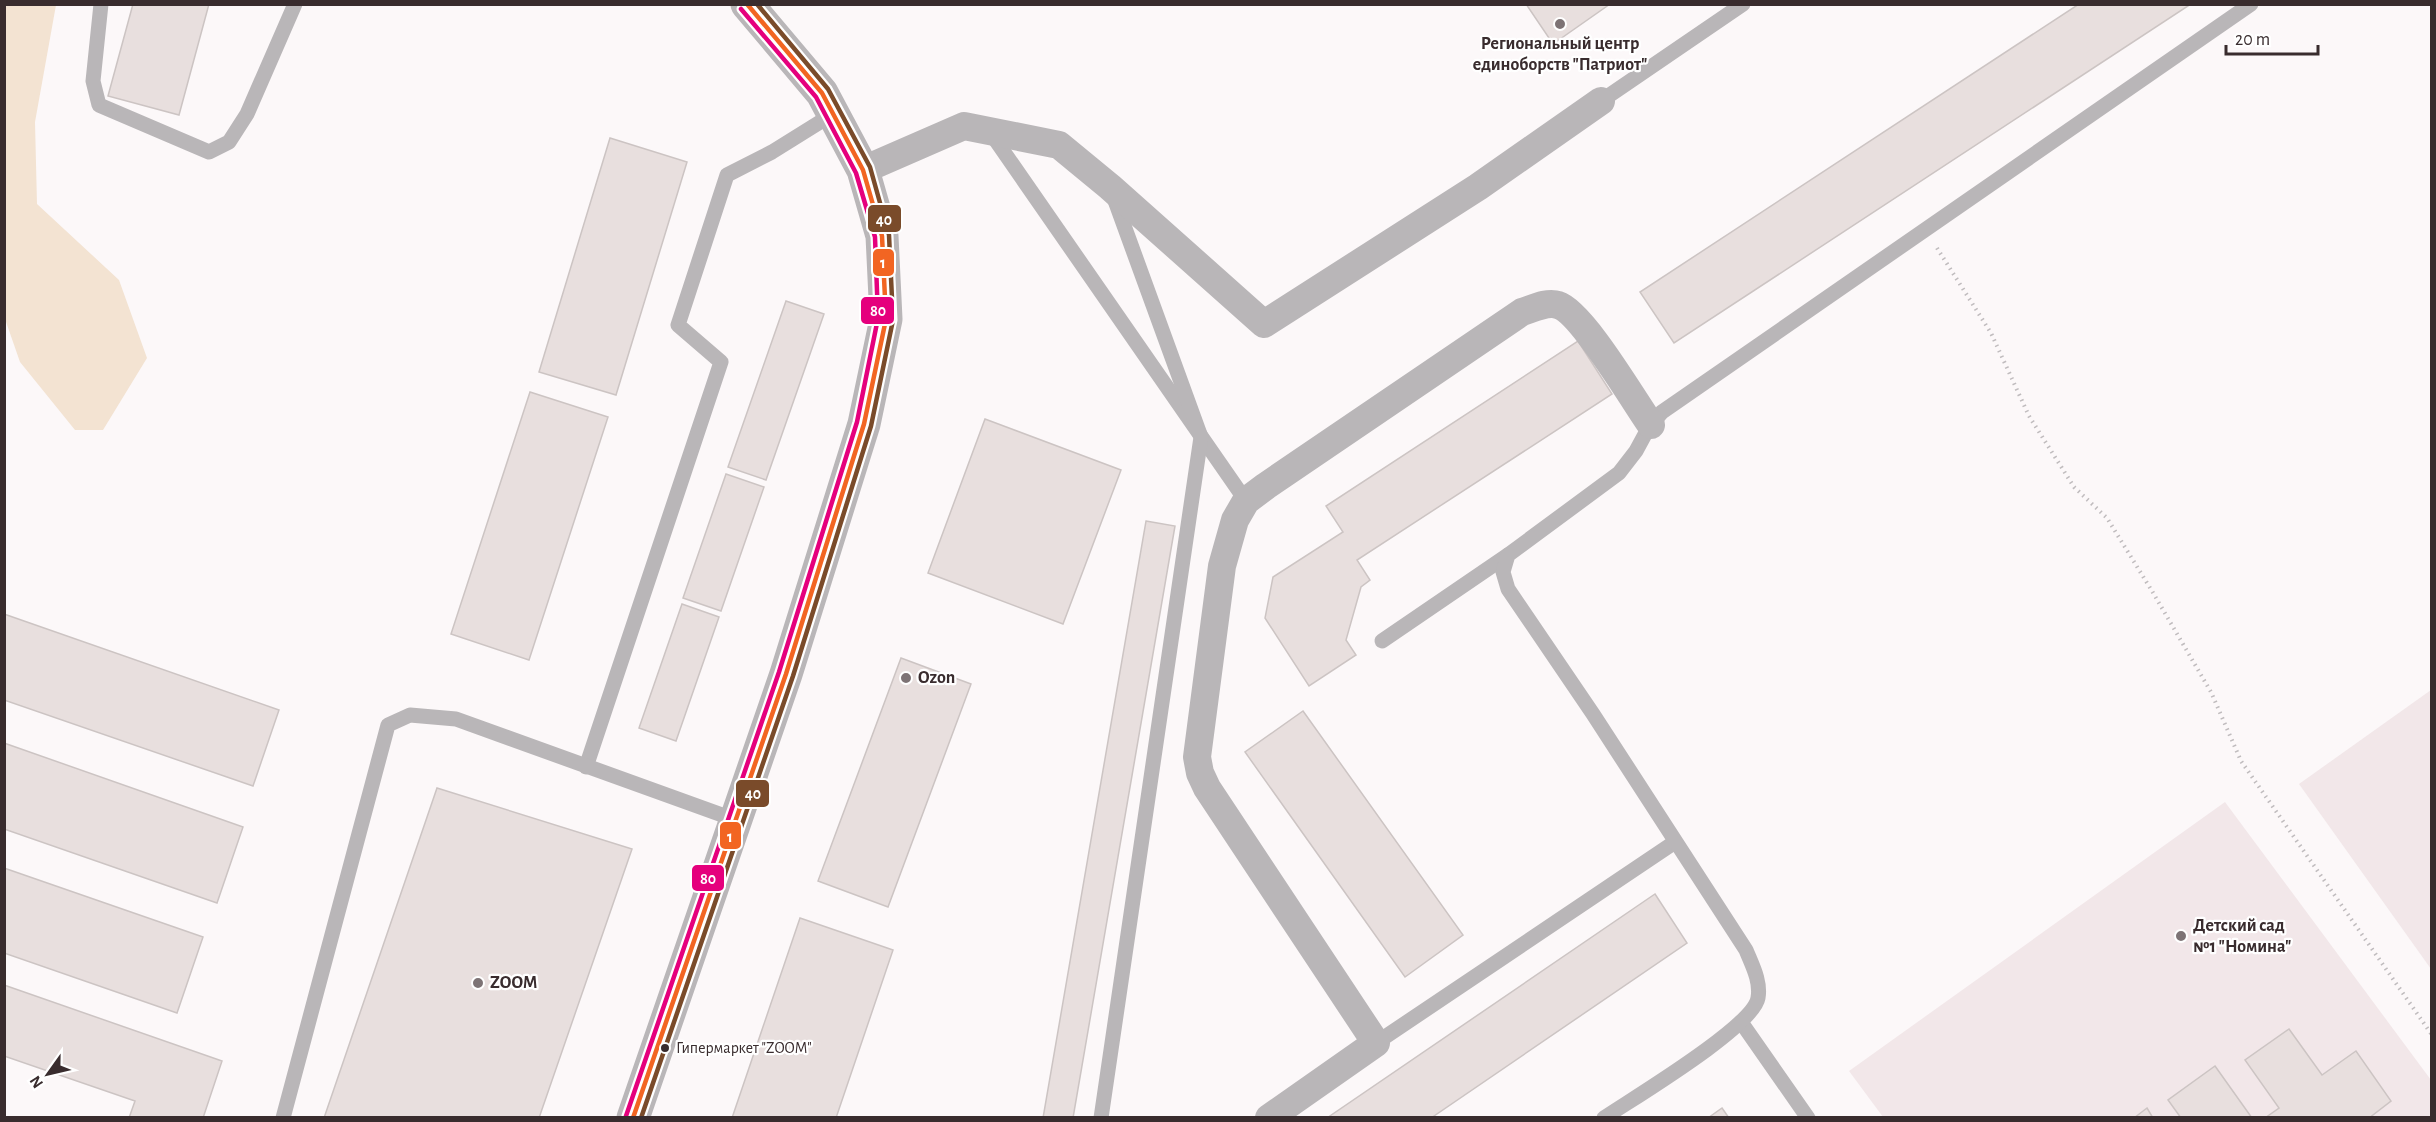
<svg xmlns="http://www.w3.org/2000/svg" width="2436" height="1122" viewBox="0 0 2436 1122" font-family="'Alegreya Sans',sans-serif">
	<style>
		.built { fill: #f2e7e9 }
		.green { fill: #f3e3d2 }
		.building { fill: #e8dfde; stroke: #ccc4c3; stroke-width: 1.5 }
		.lines { fill: none; stroke-linecap: round; stroke-linejoin: round }
		.path { stroke: #c0bcbe; stroke-width: 4; stroke-dasharray: 1.5 4.5; stroke-linecap: butt }
		.service { stroke: #b9b6b8; stroke-width: 15 }
		.minor { stroke: #b9b6b8; stroke-width: 28 }
		.tertiary { stroke: #b9b6b8; stroke-width: 33 }
		.bus-1-casing { stroke: #fff; stroke-width: 9 }
		.bus-2-casing { stroke: #fff; stroke-width: 9 }
		.bus-3-casing { stroke: #fff; stroke-width: 9 }
		.bus-1 { stroke: #f26522; stroke-width: 4.5 }
		.bus-2 { stroke: #7a4b2a; stroke-width: 4.5 }
		.bus-3 { stroke: #e5007d; stroke-width: 4.5 }
		.poi-dot { fill: #7d7375; stroke: #fff; stroke-width: 2 }
		.bus-dot { fill: #392c2e; stroke: #fff; stroke-width: 2 }
		.labels { text-anchor: middle; dominant-baseline: central; stroke-width: 4.5; stroke-linejoin: round; paint-order: stroke }
		.bus-label { font-size: 16px; fill: #392c2e; stroke: #fff; text-anchor: start }
		.poi-label { font-size: 18px; font-weight: bold; fill: #392c2e; stroke: #fff; text-anchor: start }
		.line-badge { stroke: #fff; stroke-width: 2 }
		.badge-label { font-size: 16px; text-anchor: middle; font-weight: bold; fill: #fff }
	</style>
	<rect width="100%" height="100%" fill="#fcf8f9"/>
	<g class="built">
		<polygon points="2431,690 2431,969 2299,784"/>
		<polygon points="2225,802 2431,1080 2431,1117 1883,1117 1849,1071"/>
	</g>
	<polygon class="green" points="5,4 56,5 35,122 37,204 119,280 147,358 103,430 75,430 20,362 5,319"/>
	<g class="building">
		<polygon points="133,4 209,4 179,115 108,96"/>
		<polygon points="1526,4 1610,4 1553,44"/>
		<polygon points="2079,4 2191,4 1674,343 1640,292"/>
		<polygon points="610,138 687,162 616,395 539,372"/>
		<polygon points="786,301 824,314 766,480 728,467"/>
		<polygon points="1578,341 1612,394 1357,560 1370,580 1361,587 1346,640 1356,655 1309,686 1265,618 1273,577 1343,532 1326,506"/>
		<polygon points="530,392 608,417 529,660 451,634"/>
		<polygon points="985,419 1121,470 1063,624 928,573"/>
		<polygon points="726,474 764,487 721,611 683,598"/>
		<polygon points="1146,521 1175,526 1073,1118 1043,1118"/>
		<polygon points="682,604 719,617 676,741 639,728"/>
		<polygon points="4,614 279,710 253,786 4,700"/>
		<polygon points="901,658 971,684 888,907 818,881"/>
		<polygon points="1303,711 1463,935 1405,977 1245,752"/>
		<polygon points="4,743 243,827 217,903 4,829"/>
		<polygon points="437,788 632,849 539,1118 324,1118"/>
		<polygon points="4,868 203,937 177,1013 4,953"/>
		<polygon points="1655,894 1687,943 1431,1118 1327,1118"/>
		<polygon points="800,918 893,950 836,1118 732,1118"/>
		<polygon points="4,985 222,1061 203,1118 129,1118 135,1101 4,1056"/>
		<polygon points="2289,1029 2322,1075 2356,1051 2391,1101 2369,1118 2265,1118 2279,1108 2245,1060"/>
		<polygon points="2215,1066 2252,1118 2181,1118 2168,1100"/>
		<polygon points="1722,1108 1729,1118 1708,1118"/>
		<polygon points="2147,1108 2153,1118 2134,1118"/>
	</g>
	<g class="lines">
		<polyline class="path" points="1937,248 1991,333 2029,416 2074,487 2107,518 2152,591 2211,692 2241,761 2432,1035"/>
		<g class="service">
			<polyline points="101,4 93,81 99,105 209,152 229,142 247,114 295,4"/>
			<polyline points="1601,101 1743,4"/>
			<polyline points="990,132 1246,501"/>
			<polyline points="1382,641 1508,555"/>
			<polyline points="586,767 721,362 678,325 727,175 772,152 833,114"/>
			<polyline points="1741,1022 1808,1118"/>
			<polyline points="1376,1043 1675,842"/>
			<polyline points="283,1118 388,725 410,715 456,719 736,820"/>
			<polyline points="1101,1118 1201,437 1114,198"/>
			<path d="M 1604,1118 C 1632,1099 1753,1027 1758,998 C 1761,981 1752,965 1746,950 L 1593,714 L 1508,589 L 1503,572 L 1508,555 L 1619,473 L 1636,451 L 1649,427 L 1662,412 L 2251,4"/>
		</g>
		<g class="minor">
			<polyline points="863,170 964,126 1059,145 1110,187 1264,324 1478,187 1601,101"/>
			<path d="M 1269,1118 L 1376,1043 L 1207,788 L 1200,773 L 1197,757 L 1222,566 L 1235,520 L 1246,501 L 1266,486 L 1522,312 C 1532,309 1547,301 1558,305 C 1582,312 1634,401 1651,425"/>
		</g>
		<polyline class="tertiary" points="633,1118 786,674 864,424 886,319 882,236 863,170 822,93 747,4"/>
		<g class="bus-1-casing">
			<polyline id="bus-1" points="633,1118 786,674 864,424 886,319 882,236 863,170 822,93 747,4"/>
		</g>
		<g class="bus-2-casing">
			<polyline id="bus-2" points="641,1118 793,676 871,426 893,320 889,235 870,167 828,89 757,4"/>
		</g>
		<g class="bus-3-casing">
			<polyline id="bus-3" points="626,1116 779,672 857,422 878,318 875,237 856,173 816,97 741,9"/>
		</g>
		<use href="#bus-1" class="bus-1"/>
		<use href="#bus-2" class="bus-2"/>
		<use href="#bus-3" class="bus-3"/>
	</g>
	<g class="poi-dot">
		<circle cx="1560" cy="24" r="6"/>
		<circle cx="906" cy="678" r="6"/>
		<circle cx="2181" cy="936" r="6"/>
		<circle cx="478" cy="983" r="6"/>
	</g>
	<circle class="bus-dot" cx="665" cy="1048" r="5"/>
	<g class="labels">
		<g class="bus-label">
			<text x="676" y="1048">Гипермаркет "ZOOM"</text>
		</g>
		<g class="poi-label">
			<text x="1560" y="44" text-anchor="middle">Региональный центр<tspan x="1560" dy="21">единоборств "Патриот"</tspan></text>
			<text x="918" y="678">Ozon</text>
			<text x="2193" y="926">Детский сад<tspan x="2193" dy="21">№1 "Номина"</tspan></text>
			<text x="490" y="983">ZOOM</text>
		</g>
	</g>
	<g class="line-badge">
		<rect x="867" y="204" width="35" height="29" rx="6" fill="#7a4b2a"/>
		<rect x="872" y="248" width="23" height="29" rx="6" fill="#f26522"/>
		<rect x="860" y="296" width="35" height="29" rx="6" fill="#e5007d"/>
		<rect x="735" y="779" width="35" height="29" rx="6" fill="#7a4b2a"/>
		<rect x="719" y="821" width="23" height="29" rx="6" fill="#f26522"/>
		<rect x="691" y="864" width="34" height="28" rx="6" fill="#e5007d"/>
	</g>
	<g class="badge-label">
		<text x="884" y="225">40</text>
		<text x="883" y="268">1</text>
		<text x="878" y="316">80</text>
		<text x="753" y="799">40</text>
		<text x="730" y="842">1</text>
		<text x="708" y="884">80</text>
	</g>
	<rect width="2436" height="1122" fill="none" stroke="#392c2e" stroke-width="12"/>
	<g transform="translate(48 1074) rotate(236)" stroke="#ffffff" stroke-width="4.5" paint-order="stroke">
	<path d="M0-4.5L10 22L0 15L-10 22Z" fill="#392c2e"/>
	<text y="-9" font-size="16" font-weight="bold" text-anchor="middle" fill="#392c2e">N</text>
	</g>
	<path d="M2226 45v9h92v-9" fill="none" stroke="#392c2e" stroke-width="3"/>
	<text x="2235" y="45" font-size="18" fill="#392c2e" stroke="#ffffff" stroke-width="4.5" paint-order="stroke">20 m</text>
</svg>
